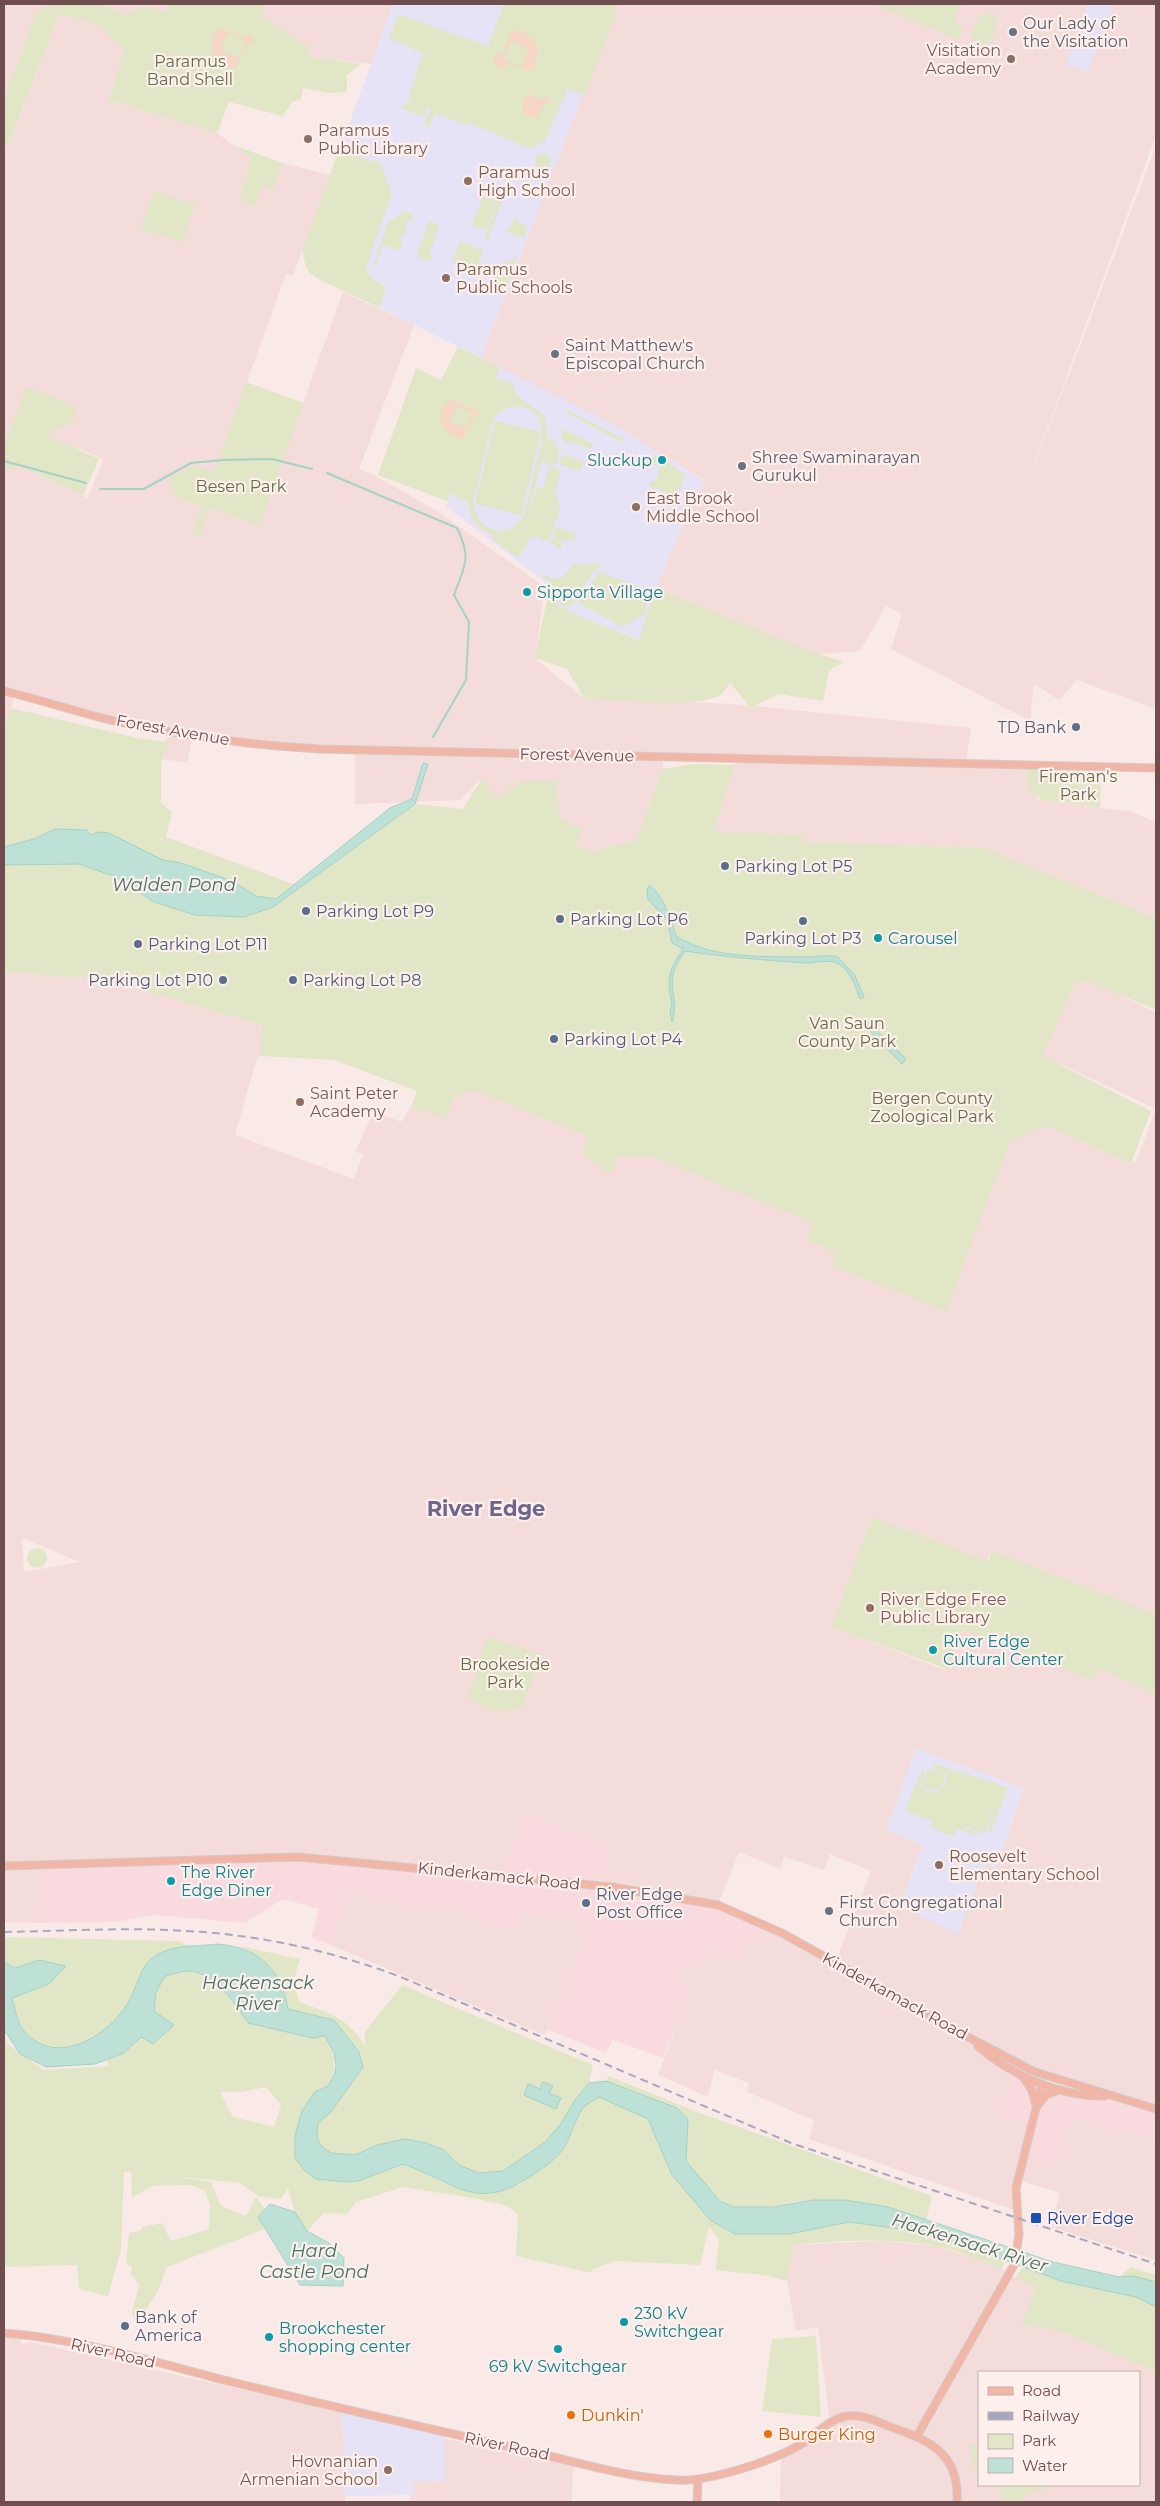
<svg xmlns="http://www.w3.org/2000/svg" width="1160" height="2506" viewBox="0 0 1160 2506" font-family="Montserrat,sans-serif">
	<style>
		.residential { fill: #f3dcd9; fill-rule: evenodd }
		.commercial { fill: #f9dbdf }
		.education { fill: #e7e3f6 }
		.green { fill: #e0e6c6; fill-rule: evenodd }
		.sand { fill: #f6d6c5; fill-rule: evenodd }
		.water { fill: #bde1d7; stroke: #a4d2c6 }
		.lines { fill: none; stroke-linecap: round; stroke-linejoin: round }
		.stream { stroke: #a4d2c6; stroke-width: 2 }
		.major-casing { stroke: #d4caca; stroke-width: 9 }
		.major { stroke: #f1b6a6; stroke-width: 7 }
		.rail { stroke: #a9a6c2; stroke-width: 2; stroke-dasharray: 8 5; stroke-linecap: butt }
		.worship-dot { fill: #6b7280; stroke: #fdefec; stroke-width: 2 }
		.education-dot { fill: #8d6e63; stroke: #fdefec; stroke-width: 2 }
		.culture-dot { fill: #0f9aa8; stroke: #fdefec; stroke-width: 2 }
		.service-dot { fill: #5c6f8a; stroke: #fdefec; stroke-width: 2 }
		.transit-dot { fill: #1a4fb4; stroke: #fdefec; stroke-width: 2 }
		.food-dot { fill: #e8710a; stroke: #fdefec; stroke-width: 2 }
		.labels { text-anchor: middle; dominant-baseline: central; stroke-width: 4.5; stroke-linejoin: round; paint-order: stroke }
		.worship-label { font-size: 16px; fill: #5b616d; stroke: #fdefec; text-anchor: start }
		.education-label { font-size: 16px; fill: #785e54; stroke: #fdefec; text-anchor: start }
		.park-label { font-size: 16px; fill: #636f44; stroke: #fdefec }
		.culture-label { font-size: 16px; fill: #0d838f; stroke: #fdefec; text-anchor: start }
		.service-label { font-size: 16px; fill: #4e5e75; stroke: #fdefec; text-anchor: start }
		.street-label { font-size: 16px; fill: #704e50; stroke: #fdefec }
		.transit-label { font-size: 16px; fill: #164399; stroke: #fdefec; text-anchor: start }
		.food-label { font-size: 16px; fill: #c56008; stroke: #fdefec; text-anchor: start }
		.water-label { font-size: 18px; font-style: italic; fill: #437468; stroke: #fdefec }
		.district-label { font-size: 21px; font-weight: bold; fill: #6f668c; stroke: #fdefec }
	</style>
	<rect width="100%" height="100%" fill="#faeae7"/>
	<g class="residential">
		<polygon points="4,4 45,4 35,15 4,99"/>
		<polygon points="103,4 170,4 165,14 145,6 126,15"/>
		<polygon points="264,4 393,4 371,64 309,57 308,47 263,18"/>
		<polygon points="617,4 1156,4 1156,136 1012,524 1156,146 1156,709 1077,680 1059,700 1034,684 1030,721 891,649 902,614 886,606 860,651 819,654 655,588 704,480 605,420 481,358"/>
		<path d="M 59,14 L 100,25 L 124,51 L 109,100 L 217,133 L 251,158 L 240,200 L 263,185 L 273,190 L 283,163 L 330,175 L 293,276 L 286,274 L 214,472 L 177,497 L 201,506 L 191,534 L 199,537 L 209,507 L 259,525 L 343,292 L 414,325 L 359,469 L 372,474 L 437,511 L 545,587 L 535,658 L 583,698 L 734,704 L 971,728 L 966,763 L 1026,765 L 1026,781 L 1038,799 L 1131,812 L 1156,822 L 1156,918 L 985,848 L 802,842 L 803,835 L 714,831 L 736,759 L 663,757 L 663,769 L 636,840 L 593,851 L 576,846 L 580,828 L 498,799 L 482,778 L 460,800 L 355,804 L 355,750 L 193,735 L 187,763 L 162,759 L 169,731 L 16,694 L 4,727 L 4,471 L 19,466 L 88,498 L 103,459 L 46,435 L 73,421 L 27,387 L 8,436 L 4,441 L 4,144 L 9,145 ZM 195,205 L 183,241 L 140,229 Z"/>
		<path d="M 4,972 L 106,979 L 262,1025 L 260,1056 L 256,1061 L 235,1135 L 354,1179 L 363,1154 L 355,1152 L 374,1111 L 401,1122 L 411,1107 L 445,1118 L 454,1098 L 473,1090 L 587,1136 L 610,1173 L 618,1156 L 653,1157 L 813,1222 L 807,1239 L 836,1253 L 832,1266 L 946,1310 L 1010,1141 L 1044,1126 L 1131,1163 L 1136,1162 L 1156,1109 L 1043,1056 L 1077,974 L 1156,1013 L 1156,1614 L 991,1551 L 987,1561 L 872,1517 L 831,1627 L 945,1670 L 961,1628 L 1093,1679 L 1099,1669 L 1156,1694 L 1156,2109 L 1045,2075 L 971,2038 L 1015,2071 L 1000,2116 L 1032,2125 L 1056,2166 L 1071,2119 L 1156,2141 L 1156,2260 L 1051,2227 L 1060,2193 L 1017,2180 L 1017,2211 L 809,2139 L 814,2120 L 747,2092 L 749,2083 L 714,2070 L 708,2097 L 658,2075 L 691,1988 L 679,1983 L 686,1963 L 690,1965 L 709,1947 L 739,1962 L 760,1922 L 835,1963 L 871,1871 L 830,1854 L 824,1870 L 784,1857 L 780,1869 L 739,1852 L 718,1905 L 598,1886 L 612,1851 L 583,1839 L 522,1822 L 502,1876 L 41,1865 L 44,1923 L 4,1922 ZM 22,1538 L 80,1562 L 24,1572 ZM 916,1749 L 1024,1788 L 996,1869 L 984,1865 L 900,1905 L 923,1844 L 886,1830 Z"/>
		<polygon points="351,1891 377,1900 449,1907 515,1933 524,1914 546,1915 556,1912 592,1925 548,2030 544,2035 331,1945"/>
		<path d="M 882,2241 L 937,2246 L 972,2257 L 1001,2269 L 1015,2278 L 1036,2285 L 1023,2324 L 1066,2333 L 1156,2372 L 1156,2502 L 780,2502 L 781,2451 L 829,2417 L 818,2327 L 796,2331 L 787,2281 L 794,2245 ZM 979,2372 L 1139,2372 L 1139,2485 L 979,2485 Z"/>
		<polygon points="4,2333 22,2335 20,2345 32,2342 344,2413 345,2502 4,2502"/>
		<polygon points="409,2431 573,2466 572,2502 410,2502"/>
	</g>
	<g class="commercial">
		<polygon points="526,1813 612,1851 599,1885 689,1899 760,1922 739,1962 709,1947 701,1967 686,1964 679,1983 692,1988 663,2058 613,2040 606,2053 548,2030 592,1925 556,1912 553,1919 546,1915 524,1914 515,1933 449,1907 377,1900 351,1891 331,1945 311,1938 319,1909 287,1900 280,1901 245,1923 154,1915 117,1922 44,1923 41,1865 284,1856 501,1876"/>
		<polygon points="1015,2071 1035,2097 1052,2091 1108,2096 1156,2109 1156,2141 1071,2119 1056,2166 1023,2156 1031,2125 1000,2116"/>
	</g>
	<g class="education">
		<polygon points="393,4 618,4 481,358 380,308 386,287 378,284 367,272 367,261 392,194 385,178 338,154"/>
		<polygon points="1088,4 1113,4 1088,72 1066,65"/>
		<polygon points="500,367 615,425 704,481 655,588 640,640 576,615 547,599 548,585 446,506"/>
		<polygon points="916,1748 1024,1788 996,1869 984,1865 958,1935 900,1905 923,1845 886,1830"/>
		<polygon points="342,2410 444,2432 445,2482 413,2481 414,2495 344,2496"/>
	</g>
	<g class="green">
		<polygon points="45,4 103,4 126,15 145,6 165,13 170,4 264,4 264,18 308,47 309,57 362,64 347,75 347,92 329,93 303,88 301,99 292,102 283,116 229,102 217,133 109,100 124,51 100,25 59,14 8,146 4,144 4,99 35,15"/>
		<polygon points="504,4 619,4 585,95 568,89 544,142 529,148 466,122 466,125 445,117 445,113 443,117 435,113 429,127 424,125 431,108 437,110 428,107 424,117 401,108 406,102 414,101 408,98 423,53 389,39 398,14 488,46"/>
		<polygon points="874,4 965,4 953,13 962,32 957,39"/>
		<path d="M 989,13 L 998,16 C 996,26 994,41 985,45 L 975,42 L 971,36 L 979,17 Z"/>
		<polygon points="233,145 283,163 273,190 263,185 254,206 240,200 251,158"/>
		<path d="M 339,150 L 374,162 L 379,160 L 392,194 L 366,267 C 368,278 377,282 386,287 L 380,308 L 318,279 C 305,271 304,263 303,249 Z"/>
		<circle cx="543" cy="162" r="8"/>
		<polygon points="155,191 195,205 183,242 140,229"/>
		<polygon points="502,191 506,191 488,239 484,238"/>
		<polygon points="483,196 497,201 486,229 475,227 472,224"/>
		<polygon points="404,211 414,215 412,221 407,220 404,227 407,228 404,235 401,234 399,239 403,240 398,251 383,245 373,271 373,265 388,223"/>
		<polygon points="514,219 519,220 517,227 519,223 528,227 524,238 507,232"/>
		<polygon points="429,221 439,225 430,253 432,258 430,262 416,256"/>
		<polygon points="460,241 483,250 476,271 452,262"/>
		<polygon points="517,257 503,297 493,281 499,266"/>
		<path d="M 458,347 L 500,367 L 496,377 L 513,384 C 521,415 556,399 545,446 L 548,438 L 553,439 L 559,450 L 556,466 L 541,462 L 524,531 L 537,487 L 543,488 L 550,466 L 561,471 L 555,493 L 561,509 L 543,502 L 560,511 L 555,522 L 538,515 L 555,523 L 551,537 L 547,542 L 536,536 L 534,539 L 530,537 L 519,558 L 493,540 L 493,534 C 477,531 469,518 468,502 L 450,494 L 447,501 L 378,475 L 416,368 L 441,380 ZM 509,407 C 558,402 539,450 533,478 C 529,491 528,511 519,522 C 502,542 475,526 473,503 L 492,423 L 496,415 Z"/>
		<polygon points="246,382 304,403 259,526 210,507 199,537 191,534 201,506 177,497 168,479 195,465 214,472"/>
		<polygon points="26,387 76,406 74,421 47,435 99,459 83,495 19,466 4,471 4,441 8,436"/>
		<polygon points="565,409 624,439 621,442 564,411"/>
		<polygon points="495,421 541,432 521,515 475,504"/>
		<polygon points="562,429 593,444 590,449 569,441 567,445 561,437"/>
		<polygon points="564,455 584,462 581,469 578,471 559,464 562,456"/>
		<polygon points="651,457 660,458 685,474 674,505 672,504 675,496 649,486 651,481 655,482 661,466 650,464 647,460 645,462 643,459"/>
		<polygon points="557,527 577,534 574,540 558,541 562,543 561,549 549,542 553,538 556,540 554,535"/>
		<polygon points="578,563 584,565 601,563 602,566 592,573 570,608 552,600 550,581 543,578 539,572 552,579 562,578 572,566"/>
		<polygon points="599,572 647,589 645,614 622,627 578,603"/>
		<path d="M 655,588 L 819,654 L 844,662 L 829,670 L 823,701 L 779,694 L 751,708 L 730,683 C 727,687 724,693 720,695 C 700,709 611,699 584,698 L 567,669 L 535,658 L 547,599 L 576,615 L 639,640 Z"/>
		<polygon points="11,708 137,738 168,742 161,762 161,803 172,812 166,837 301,887 415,804 463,809 482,778 498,799 522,781 555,781 559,818 581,828 576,846 593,851 636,840 663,769 693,764 734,765 714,831 803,835 803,842 985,848 1156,918 1156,1010 1085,980 1074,983 1043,1056 1151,1111 1131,1163 1045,1126 1010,1141 946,1311 832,1266 836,1253 807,1239 812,1222 653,1157 618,1156 610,1174 584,1155 587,1136 473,1090 454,1098 445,1118 411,1107 417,1091 334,1060 260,1056 262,1025 106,979 4,972 4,727"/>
		<polygon points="1026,765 1101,767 1100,807 1043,800 1027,789"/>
		<polygon points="872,1517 988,1561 992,1551 1156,1614 1156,1694 1100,1669 1092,1680 962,1629 947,1669 831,1627"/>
		<circle cx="37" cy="1558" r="10"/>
		<path d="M 487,1637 L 542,1655 L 522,1707 C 497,1714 488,1711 468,1696 Z"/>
		<polygon points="934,1764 1008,1787 991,1832 987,1831 992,1817 988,1812 984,1811 991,1817 984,1833 966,1826 966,1828 979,1833 978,1836 939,1822 957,1829 954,1836 935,1830 938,1822 935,1828 930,1826 932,1821 905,1811 922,1770 925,1773 921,1785 926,1791 937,1792 945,1786 946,1775 934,1770"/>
		<polygon points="928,1769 944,1775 944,1784 938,1790 931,1791 922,1784"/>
		<path d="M 4,1937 L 178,1941 L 193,1947 C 177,1948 163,1948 150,1959 C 141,1967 135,1992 128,2004 C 107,2037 56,2069 23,2031 C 17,2023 15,2007 11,1998 L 49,1984 L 39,1960 L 15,1968 L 4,1962 Z"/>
		<path d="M 239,1946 L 300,1959 L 294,1979 L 299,2002 C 327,2012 351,2019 365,2047 L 365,2032 L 402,1985 L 593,2065 L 589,2083 L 575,2100 L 560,2125 L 545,2142 L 503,2171 L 479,2173 L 459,2165 L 444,2150 L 377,2145 L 355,2155 L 331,2153 L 320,2146 L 317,2137 L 318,2123 L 331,2112 L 363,2067 L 359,2052 L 334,2020 L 288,2009 L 284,1988 L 258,1956 Z"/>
		<path d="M 188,1971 L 212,1980 L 233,2001 L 248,2023 L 313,2038 L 325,2036 C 335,2055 338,2066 328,2086 L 315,2092 L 316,2179 L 358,2181 L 403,2164 L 424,2171 L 445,2184 L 504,2190 L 521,2184 L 564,2148 L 584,2105 L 599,2097 L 648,2119 L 672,2175 L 710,2220 L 789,2234 L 849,2222 L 901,2229 L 960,2244 L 1006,2261 L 1001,2269 C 980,2260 958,2250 936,2246 C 889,2238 841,2240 794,2245 L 787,2281 L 764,2275 L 716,2270 L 719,2239 L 709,2227 L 700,2265 L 615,2261 L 593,2269 L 592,2273 L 516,2256 L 518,2215 L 507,2206 L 478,2199 L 403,2187 L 356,2202 L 347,2214 L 324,2213 L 307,2231 L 295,2212 L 288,2188 L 281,2199 L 260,2197 L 240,2183 L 174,2176 L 211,2182 L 221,2206 L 246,2216 L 256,2197 L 265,2209 L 258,2217 L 265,2229 L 167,2267 L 157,2293 L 136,2325 L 132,2313 L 139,2285 L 131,2274 L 132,2266 L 126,2264 L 129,2233 L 140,2231 L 143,2227 L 162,2223 L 171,2241 L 209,2229 L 210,2205 L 205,2191 L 191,2185 L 152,2186 L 132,2198 L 131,2172 L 124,2172 L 121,2249 L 108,2296 L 79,2289 L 77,2265 L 4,2267 L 4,2035 L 9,2045 L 43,2070 L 109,2066 L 107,2060 L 124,2053 L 141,2037 L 174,2026 L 154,2011 L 156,1992 L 165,1976 ZM 266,2087 L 281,2105 L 274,2127 L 233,2117 L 220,2092 L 242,2092 Z"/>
		<path d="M 609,2076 L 697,2112 L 932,2196 L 926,2221 C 891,2208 853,2199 815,2200 C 793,2200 751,2214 731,2206 C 712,2198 698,2178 686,2161 L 688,2119 L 677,2108 L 606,2081 Z"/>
		<polygon points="1023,2267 1061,2281 1136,2297 1156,2307 1156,2372 1066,2333 1022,2324 1036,2286 1015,2278"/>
		<polygon points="1131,2267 1156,2275 1156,2282 1119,2277"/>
		<polygon points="816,2336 821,2417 762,2411 772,2339"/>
		<polygon points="968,2443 979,2446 979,2483"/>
		<polygon points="979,2485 1047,2485 1048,2489 1025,2493 1024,2502 1001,2502 1000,2487"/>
	</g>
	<g class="sand">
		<path d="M 219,28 L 243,36 L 252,35 L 253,40 L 252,44 L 246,45 L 236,68 C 213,68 205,44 219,28 ZM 230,33 L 244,39 L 246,42 L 240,56 L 237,58 L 223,52 L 221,49 L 227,35 Z"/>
		<path d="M 512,30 C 538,33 543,51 532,72 L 506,63 L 506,67 L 501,69 L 494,65 L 494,57 L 499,53 L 502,56 ZM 513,42 L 526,47 L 528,50 L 523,64 L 520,66 L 506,61 L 504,57 L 509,44 Z"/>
		<polygon points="528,94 541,99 546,96 550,101 544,104 538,117 528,117 522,110 522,102"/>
		<path d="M 452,399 L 471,409 L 478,409 L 479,414 L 475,416 L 463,439 C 458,438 452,436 448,433 C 436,424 439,404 452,399 ZM 458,406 L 472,412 L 466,428 L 449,421 Z"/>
	</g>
	<g class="water">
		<polygon points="423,763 428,764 415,804 273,907 244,917 195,915 154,902 116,877 79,864 4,865 4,847 34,839 55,829 87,830 91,835 98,832 109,833 163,860 181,863 232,881 256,896 276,899 390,808 412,799"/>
		<path d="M 650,885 C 665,899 670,917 676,936 C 714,960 764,956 808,957 C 818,957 828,954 838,957 L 855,976 L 864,997 L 860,999 C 856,987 849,967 835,962 C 827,960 813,963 804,963 C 764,960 725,957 685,951 C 660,986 681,991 672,1022 L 670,1010 L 672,1003 C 666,978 669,970 683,949 L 672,943 L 667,920 L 648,899 L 647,889 Z"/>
		<polygon points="866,1020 906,1059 902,1064 863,1024"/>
		<path d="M 217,1944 C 258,1947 281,1968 288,2009 L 334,2020 L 359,2052 L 363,2067 L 331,2112 L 318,2123 L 317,2137 L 321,2146 L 331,2153 L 355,2155 L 377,2145 L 405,2139 L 426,2143 L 444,2150 L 459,2165 L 479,2173 L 503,2171 L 545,2142 L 560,2125 L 575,2100 L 589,2083 L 606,2081 L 677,2108 L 688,2119 L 686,2161 L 720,2201 L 734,2207 L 772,2207 L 814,2200 L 845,2200 L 888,2207 L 1053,2262 L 1119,2277 L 1134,2276 L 1156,2282 L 1156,2307 L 1136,2297 L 1061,2281 L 960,2244 L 901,2229 L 849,2222 L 789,2234 L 735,2234 L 710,2220 L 672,2175 L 648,2119 L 599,2097 C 595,2100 590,2102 586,2105 C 578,2111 571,2136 565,2146 C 559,2157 545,2167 534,2174 C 477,2214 457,2183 403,2164 L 358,2181 L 347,2182 L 316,2179 L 305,2171 L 295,2158 L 295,2136 L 302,2111 L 315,2092 L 328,2086 L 334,2075 L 336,2066 L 334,2053 L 325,2036 L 313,2038 L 248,2023 C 234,2002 216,1974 188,1971 C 181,1971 172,1975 165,1976 L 156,1992 L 154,2011 L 174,2025 L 153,2044 L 141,2037 L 124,2053 L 95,2064 L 46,2067 L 20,2054 L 4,2030 L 4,1962 L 15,1968 L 39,1960 L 66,1966 L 49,1984 L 12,1998 C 15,2008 17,2024 24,2031 C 56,2068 107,2037 128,2003 C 135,1992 141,1966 151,1959 C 169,1944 194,1947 217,1944 Z"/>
		<polygon points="543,2082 553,2086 549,2093 561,2098 556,2109 524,2095 528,2084 540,2089"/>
		<polygon points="270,2204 295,2212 307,2231 329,2243 344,2258 343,2286 300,2285 258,2217"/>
	</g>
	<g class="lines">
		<g class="stream">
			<polyline points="4,461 86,483"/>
			<path d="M 327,473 L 457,528 C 472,559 465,564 454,595 L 469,622 L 466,680 L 433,737"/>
			<polyline points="100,489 144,489 191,463 223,460 272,459 312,469"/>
		</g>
		<g class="major-casing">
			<g id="major">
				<path d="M 4,691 C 41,700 77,712 114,721 C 181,736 250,745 319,749 L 1156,768"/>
				<polyline points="4,1866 298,1857 612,1887 718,1905 782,1933 968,2037 1035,2072 1156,2109"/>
				<path d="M 978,2046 C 1011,2075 1060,2097 1105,2096"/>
				<polyline points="1023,2077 1032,2090 1035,2103"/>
				<polyline points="1038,2105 1046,2095 1059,2090"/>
				<path d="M 4,2333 C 81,2339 157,2363 232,2382 C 329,2406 426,2428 524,2450 C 574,2461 626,2478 677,2480 C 709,2482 772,2461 800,2445 C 815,2437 826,2421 843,2417 C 859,2413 874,2420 888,2426 C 928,2440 960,2452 957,2502"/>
				<polyline points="917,2436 1014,2265 1019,2235 1016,2188 1042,2084"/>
				<polyline points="697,2502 698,2480"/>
			</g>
		</g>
		<use href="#major" class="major"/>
		<path class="rail" d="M 4,1932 C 64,1931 126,1927 187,1931 C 261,1935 332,1951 401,1977 L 791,2143 L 1156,2264"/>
	</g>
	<g class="worship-dot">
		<circle cx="1013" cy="32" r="5"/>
		<circle cx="555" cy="354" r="5"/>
		<circle cx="742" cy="466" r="5"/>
		<circle cx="829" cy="1911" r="5"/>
	</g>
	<g class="education-dot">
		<circle cx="1011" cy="59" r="5"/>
		<circle cx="308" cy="139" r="5"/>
		<circle cx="468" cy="181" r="5"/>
		<circle cx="446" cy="278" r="5"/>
		<circle cx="636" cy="507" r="5"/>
		<circle cx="300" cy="1102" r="5"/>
		<circle cx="870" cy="1608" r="5"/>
		<circle cx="939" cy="1865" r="5"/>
		<circle cx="388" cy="2470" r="5"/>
	</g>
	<g class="culture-dot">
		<circle cx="662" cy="460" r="5"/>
		<circle cx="527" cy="592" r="5"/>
		<circle cx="878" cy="938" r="5"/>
		<circle cx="933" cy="1650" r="5"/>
		<circle cx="171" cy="1881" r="5"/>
		<circle cx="624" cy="2322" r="5"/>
		<circle cx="269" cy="2337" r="5"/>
		<circle cx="558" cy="2349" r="5"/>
	</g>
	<g class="service-dot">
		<circle cx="1076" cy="727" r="5"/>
		<circle cx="725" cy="866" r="5"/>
		<circle cx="306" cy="911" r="5"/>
		<circle cx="560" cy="919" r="5"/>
		<circle cx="803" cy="921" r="5"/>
		<circle cx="138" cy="944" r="5"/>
		<circle cx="223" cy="980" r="5"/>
		<circle cx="293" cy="980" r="5"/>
		<circle cx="554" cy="1039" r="5"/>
		<circle cx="586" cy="1903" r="5"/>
		<circle cx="125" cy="2326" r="5"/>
	</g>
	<rect class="transit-dot" x="1030" y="2212" width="12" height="12" rx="2.5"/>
	<g class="food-dot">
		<circle cx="571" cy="2415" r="5"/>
		<circle cx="768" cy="2434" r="5"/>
	</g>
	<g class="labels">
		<g class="worship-label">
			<text x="1023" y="23">Our Lady of<tspan x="1023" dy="18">the Visitation</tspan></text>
			<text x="565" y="345">Saint Matthew's<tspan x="565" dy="18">Episcopal Church</tspan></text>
			<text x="752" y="457">Shree Swaminarayan<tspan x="752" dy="18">Gurukul</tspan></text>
			<text x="839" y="1902">First Congregational<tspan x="839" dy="18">Church</tspan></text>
		</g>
		<g class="education-label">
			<text x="1001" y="50" text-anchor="end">Visitation<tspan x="1001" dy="18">Academy</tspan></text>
			<text x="318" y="130">Paramus<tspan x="318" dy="18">Public Library</tspan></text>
			<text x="478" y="172">Paramus<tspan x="478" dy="18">High School</tspan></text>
			<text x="456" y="269">Paramus<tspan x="456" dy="18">Public Schools</tspan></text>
			<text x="646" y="498">East Brook<tspan x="646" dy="18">Middle School</tspan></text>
			<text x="310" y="1093">Saint Peter<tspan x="310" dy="18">Academy</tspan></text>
			<text x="880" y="1599">River Edge Free<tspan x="880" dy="18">Public Library</tspan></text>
			<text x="949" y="1856">Roosevelt<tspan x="949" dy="18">Elementary School</tspan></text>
			<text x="378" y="2461" text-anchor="end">Hovnanian<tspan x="378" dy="18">Armenian School</tspan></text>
		</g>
		<g class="park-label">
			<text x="190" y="61">Paramus<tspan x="190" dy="18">Band Shell</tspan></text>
			<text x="241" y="486">Besen Park</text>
			<text x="1078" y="776">Fireman's<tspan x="1078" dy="18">Park</tspan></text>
			<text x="847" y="1023">Van Saun<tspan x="847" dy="18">County Park</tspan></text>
			<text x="932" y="1098">Bergen County<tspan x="932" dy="18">Zoological Park</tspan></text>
			<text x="505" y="1664">Brookeside<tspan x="505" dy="18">Park</tspan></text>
		</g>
		<g class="culture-label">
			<text x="652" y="460" text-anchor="end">Sluckup</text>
			<text x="537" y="592">Sipporta Village</text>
			<text x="888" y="938">Carousel</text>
			<text x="943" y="1641">River Edge<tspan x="943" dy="18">Cultural Center</tspan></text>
			<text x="181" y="1872">The River<tspan x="181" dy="18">Edge Diner</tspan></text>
			<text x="634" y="2313">230 kV<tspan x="634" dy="18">Switchgear</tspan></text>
			<text x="279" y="2328">Brookchester<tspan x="279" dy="18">shopping center</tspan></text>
			<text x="558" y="2366" text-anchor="middle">69 kV Switchgear</text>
		</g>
		<g class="service-label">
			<text x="1066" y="727" text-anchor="end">TD Bank</text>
			<text x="735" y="866">Parking Lot P5</text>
			<text x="316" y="911">Parking Lot P9</text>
			<text x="570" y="919">Parking Lot P6</text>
			<text x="803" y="938" text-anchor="middle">Parking Lot P3</text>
			<text x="148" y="944">Parking Lot P11</text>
			<text x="213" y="980" text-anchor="end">Parking Lot P10</text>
			<text x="303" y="980">Parking Lot P8</text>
			<text x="564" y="1039">Parking Lot P4</text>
			<text x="596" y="1894">River Edge<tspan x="596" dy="18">Post Office</tspan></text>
			<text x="135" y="2317">Bank of<tspan x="135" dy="18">America</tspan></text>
		</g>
		<g class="street-label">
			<text transform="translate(173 730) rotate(10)">Forest Avenue</text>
			<text transform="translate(577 755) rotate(1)">Forest Avenue</text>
			<text transform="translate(499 1876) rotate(6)">Kinderkamack Road</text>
			<text transform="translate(895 1996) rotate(29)">Kinderkamack Road</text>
			<text transform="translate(113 2353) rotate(13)">River Road</text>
			<text transform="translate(507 2446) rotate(12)">River Road</text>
		</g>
		<g class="transit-label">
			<text x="1047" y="2218">River Edge</text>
		</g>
		<g class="food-label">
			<text x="581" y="2415">Dunkin'</text>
			<text x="778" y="2434">Burger King</text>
		</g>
		<g class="water-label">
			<text x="174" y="885">Walden Pond</text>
			<text x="258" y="1983">Hackensack<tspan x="258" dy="21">River</tspan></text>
			<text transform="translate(970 2243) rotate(17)">Hackensack River</text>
			<text x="314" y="2251">Hard<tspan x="314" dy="21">Castle Pond</tspan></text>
		</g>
		<g class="district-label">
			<text x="486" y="1508">River Edge</text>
		</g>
	</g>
	<rect width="1160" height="2506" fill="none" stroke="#704e50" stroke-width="10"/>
	<rect x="978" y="2371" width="162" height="115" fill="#fdefec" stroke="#c5afae"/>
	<rect x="988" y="2387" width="25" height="8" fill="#f1b6a6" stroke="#c5afae"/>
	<text x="1022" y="2396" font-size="15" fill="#704e50">Road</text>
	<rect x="988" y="2412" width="25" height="8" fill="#a9a6c2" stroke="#c5afae"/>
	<text x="1022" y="2421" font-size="15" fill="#704e50">Railway</text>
	<rect x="988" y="2434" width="25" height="15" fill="#e0e6c6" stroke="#c5afae"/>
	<text x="1022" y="2446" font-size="15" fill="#704e50">Park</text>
	<rect x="988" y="2458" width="25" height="15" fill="#bde1d7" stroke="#c5afae"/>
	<text x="1022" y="2471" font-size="15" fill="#704e50">Water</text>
</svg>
